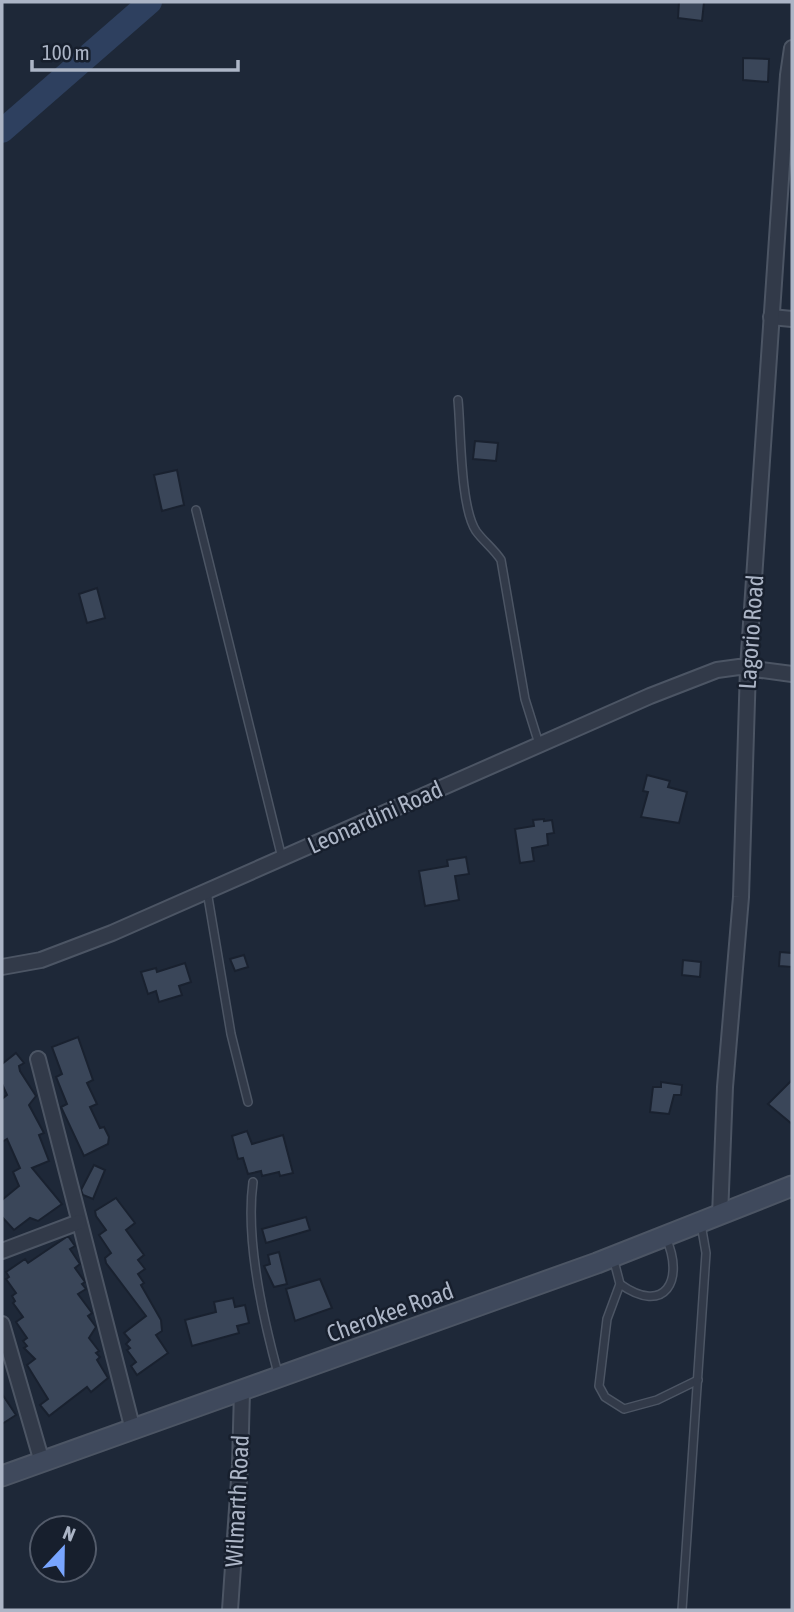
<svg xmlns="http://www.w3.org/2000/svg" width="794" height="1612" viewBox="0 0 794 1612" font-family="'Asap Condensed',sans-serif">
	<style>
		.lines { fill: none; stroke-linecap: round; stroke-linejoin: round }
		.river { stroke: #2e405f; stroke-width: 24 }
		.building { fill: #3a4659; stroke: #19212f; stroke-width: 2 }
		.lane-casing { stroke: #4c5564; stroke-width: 10 }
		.street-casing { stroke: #4c5564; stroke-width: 18 }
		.secondary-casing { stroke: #4c5564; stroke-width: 23 }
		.lane { stroke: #323a49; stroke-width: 7 }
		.street { stroke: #323a49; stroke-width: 14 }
		.secondary { stroke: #3f495c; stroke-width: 19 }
		.labels { text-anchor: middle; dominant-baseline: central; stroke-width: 5; stroke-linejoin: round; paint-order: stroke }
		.street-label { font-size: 24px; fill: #acb5c6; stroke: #171f2d }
	</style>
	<rect width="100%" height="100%" fill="#1e2838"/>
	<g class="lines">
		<polyline class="river" points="2,131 150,2"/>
	</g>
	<g class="building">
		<polygon points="679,2 704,2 702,21 678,18"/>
		<polygon points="743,58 769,59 768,82 743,80"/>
		<polygon points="475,441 498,443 496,461 473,459"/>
		<polygon points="177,470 184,505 162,511 154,475"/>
		<polygon points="97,588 105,618 87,623 79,594"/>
		<polygon points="647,775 670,781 668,787 687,792 679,823 641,817 648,792 643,791"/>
		<polygon points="544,819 544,821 552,820 554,833 547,834 548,845 532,848 534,861 520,863 515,829 534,826 533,820"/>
		<polygon points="466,857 469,874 455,876 459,900 425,906 419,871 448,866 447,860"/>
		<polygon points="780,952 792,953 792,967 779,966"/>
		<polygon points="244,955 248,967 235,971 230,959"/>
		<polygon points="683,960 701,962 700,977 682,975"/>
		<polygon points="185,963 191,982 179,986 182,995 159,1002 156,991 148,994 141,972 156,968 157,972"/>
		<polygon points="78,1037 93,1080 87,1083 97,1104 90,1107 100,1128 104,1127 109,1137 108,1144 84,1156 61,1107 67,1104 56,1077 62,1074 52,1047"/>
		<polygon points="16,1053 24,1063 19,1066 20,1071 36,1096 29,1105 44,1133 39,1135 49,1161 32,1168 62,1204 38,1221 30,1218 14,1230 2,1217 2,1200 19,1186 13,1172 20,1168 7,1139 2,1142 2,1099 7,1095 2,1084 2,1064"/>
		<polygon points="792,1080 792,1124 768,1104"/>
		<polygon points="661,1082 682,1085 681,1095 674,1095 669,1114 650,1112 653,1087 661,1087"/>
		<polygon points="247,1131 252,1144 283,1135 293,1173 280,1176 279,1172 262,1176 261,1171 248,1174 243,1158 238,1159 232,1136"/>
		<polygon points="94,1165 105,1170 93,1199 83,1195 81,1190"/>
		<polygon points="116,1198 135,1223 126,1230 144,1255 138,1260 145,1269 138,1274 144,1283 141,1285 161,1320 162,1331 156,1335 168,1353 137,1375 131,1366 136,1362 127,1350 130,1348 126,1344 130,1340 124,1333 146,1316 106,1263 105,1258 111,1253 99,1235 106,1230 96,1216 95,1211"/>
		<polygon points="306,1217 310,1230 266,1243 262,1229"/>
		<polygon points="68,1236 75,1246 70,1249 80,1264 75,1268 85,1282 82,1284 86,1289 78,1294 92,1313 88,1316 96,1327 89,1338 99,1351 96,1353 100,1357 97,1360 108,1378 91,1392 87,1387 49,1416 40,1405 48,1399 27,1365 35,1359 24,1348 27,1346 23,1341 27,1338 16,1322 23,1317 13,1303 15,1301 12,1296 16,1293 6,1279 9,1277 6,1272 25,1259 28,1263"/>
		<polygon points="279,1252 287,1284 274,1287 264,1266 270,1264 268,1255"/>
		<polygon points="320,1279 332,1308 295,1321 286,1289"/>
		<polygon points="233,1298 235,1307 245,1305 249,1323 237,1326 239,1333 192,1346 185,1320 216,1312 214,1302"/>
		<polygon points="2,1394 16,1415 2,1424"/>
	</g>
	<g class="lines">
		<g class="lane-casing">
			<g id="lane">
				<path d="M 458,400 C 461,430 460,507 476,531 C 483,541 494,549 501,560 L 525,699 L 539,744"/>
				<polyline points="196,510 282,858"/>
				<polyline points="207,891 231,1034 248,1102"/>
				<path d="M 253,1182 C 245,1241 263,1319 279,1377"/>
				<polyline points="613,1257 620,1284 607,1319 599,1386 605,1397 624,1409 657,1400 698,1380"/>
				<path d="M 620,1284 C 665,1316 685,1280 666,1238"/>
				<polyline points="682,1610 706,1253 701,1224"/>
			</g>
		</g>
		<g class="street-casing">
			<g id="street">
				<polyline points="771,317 792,319"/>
				<polyline points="2,967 41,960 112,933 650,696 717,670 739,667 792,674"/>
				<polyline points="38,1059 133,1430"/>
				<polyline points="720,1216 725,1087 741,897 748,668 788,75 792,48"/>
				<polyline points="2,1251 79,1222"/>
				<polyline points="2,1324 42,1462"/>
				<polyline points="230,1610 240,1465 242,1391"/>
			</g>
		</g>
		<g class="secondary-casing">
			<polyline id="secondary" points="2,1476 597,1263 792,1186"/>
		</g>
		<use href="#lane" class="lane"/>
		<use href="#street" class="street"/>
		<use href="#secondary" class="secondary"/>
	</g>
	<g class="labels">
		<g class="street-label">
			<text transform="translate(751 632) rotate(-86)">Lagorio Road</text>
			<text transform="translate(375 817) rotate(-24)">Leonardini Road</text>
			<text transform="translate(390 1312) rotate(-20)">Cherokee Road</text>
			<text transform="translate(237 1501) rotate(-87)">Wilmarth Road</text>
		</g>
	</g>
	<rect width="794" height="1612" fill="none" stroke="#acb5c6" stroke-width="7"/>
	<g transform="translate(63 1549) rotate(22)"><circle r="33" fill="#171f2d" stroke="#535b6a" stroke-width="2"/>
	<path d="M0-5L12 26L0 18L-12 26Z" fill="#78a5ff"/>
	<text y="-10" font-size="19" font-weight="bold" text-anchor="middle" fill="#acb5c6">N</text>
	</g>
	<path d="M32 60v10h206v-10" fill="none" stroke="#acb5c6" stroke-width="3.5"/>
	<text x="42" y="60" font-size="21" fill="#acb5c6" stroke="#171f2d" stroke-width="5" paint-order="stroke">100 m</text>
</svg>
